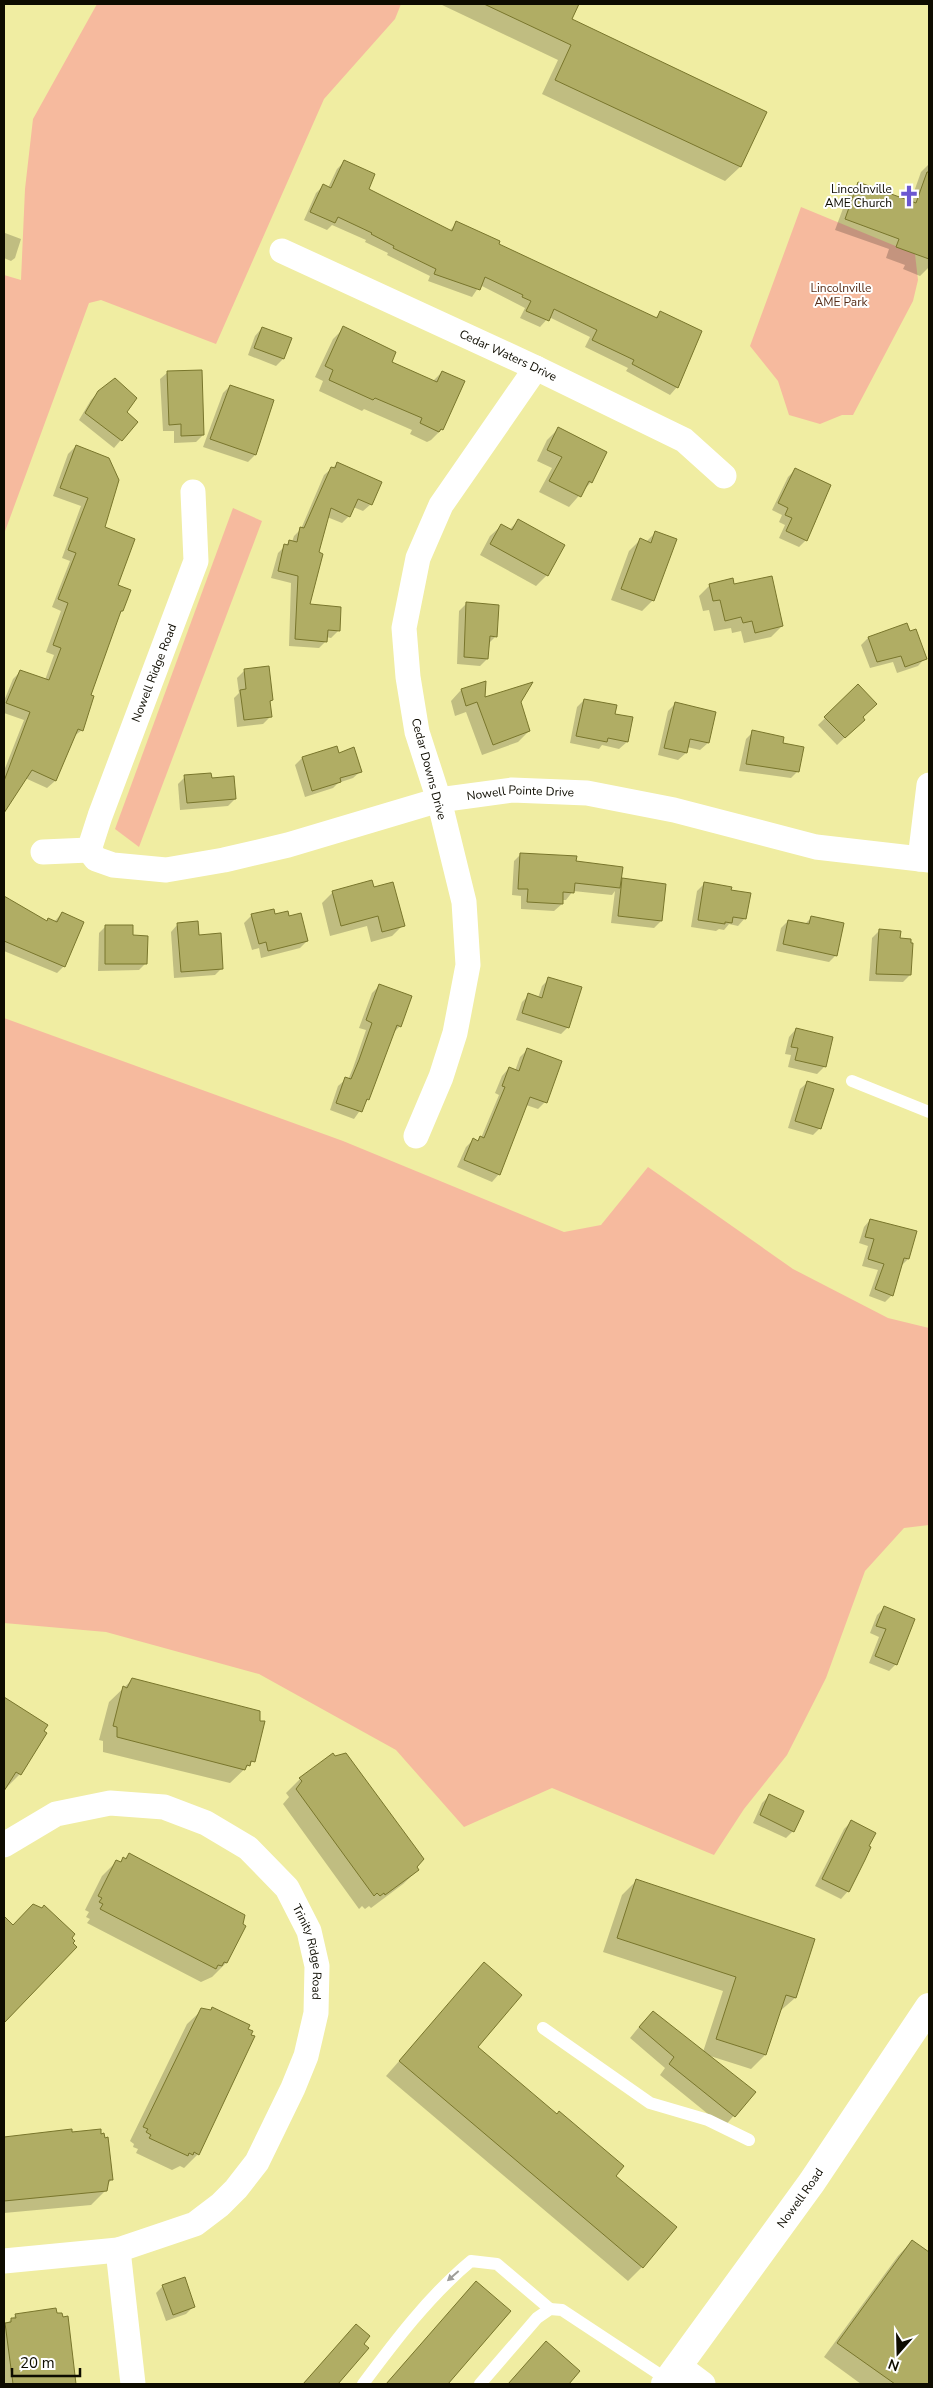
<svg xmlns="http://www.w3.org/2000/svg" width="933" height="2388" viewBox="0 0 933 2388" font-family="'Nunito Sans',sans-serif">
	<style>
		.green { fill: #f6ba9e }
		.shadow { fill: #0003 }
		.building { fill: #b0ad64; stroke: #79762c }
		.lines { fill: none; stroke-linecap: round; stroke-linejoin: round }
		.service { stroke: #fff; stroke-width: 12 }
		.minor { stroke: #fff; stroke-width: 25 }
		.tertiary { stroke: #fff; stroke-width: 28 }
		.oneway { fill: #9f9e99 }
		.labels { text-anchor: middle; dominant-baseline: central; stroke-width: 4; stroke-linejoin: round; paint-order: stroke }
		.poi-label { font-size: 12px; fill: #0e0c00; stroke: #fff; text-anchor: end }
		.park-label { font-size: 12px; fill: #562c17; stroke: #fff }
		.street-label { font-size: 12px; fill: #0e0c00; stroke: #fff }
	</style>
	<rect width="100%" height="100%" fill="#f0eda2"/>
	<g class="green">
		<polygon points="97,4 401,4 395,19 324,99 216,344 101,300 89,303 4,534 4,275 21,280 25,189 33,119"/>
		<polygon points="801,207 915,254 918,280 913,301 853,415 842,415 820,424 789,415 778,381 750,346"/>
		<polygon points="233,508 262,521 139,847 115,829"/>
		<polygon points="4,1018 343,1141 564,1232 601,1225 648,1167 793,1269 888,1318 929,1328 929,1525 904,1528 865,1571 826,1678 787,1755 744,1809 714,1855 552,1788 464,1827 396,1750 259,1674 106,1632 4,1623"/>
	</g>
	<g class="shadow">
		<polygon points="440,4 578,4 570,20 765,112 740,167 725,181 542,94 558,60"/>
		<polygon points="344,162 367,190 449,231 457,223 497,244 655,318 660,313 677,387 670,395 626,371 628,368 585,347 590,337 549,317 540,327 520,318 525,308 480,285 472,297 428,281 430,276 387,255 388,253 365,242 366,240 332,225 327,230 304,220 316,193 323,186 328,188 337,169"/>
		<polygon points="929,164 929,267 920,276 903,269 905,265 886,258 889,249 835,230 848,195 859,184 910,203 921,172"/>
		<polygon points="5,233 21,239 15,258 11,261 4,258"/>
		<polygon points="262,328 283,359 276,366 248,355 255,336"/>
		<polygon points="344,328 390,362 433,381 442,372 442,429 431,440 427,442 410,434 412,430 364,409 362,411 319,391 323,381 315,377 333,339"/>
		<polygon points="168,372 203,435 196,442 174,443 174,431 163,431 160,379"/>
		<polygon points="230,386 273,400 255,455 248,462 203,447 223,393"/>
		<polygon points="99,392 136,422 114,448 79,420 91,400"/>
		<polygon points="558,429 606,452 591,482 569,507 539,492 552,468 537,461 547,440"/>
		<polygon points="76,446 103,527 122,611 118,614 89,695 82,730 73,737 55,781 47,788 25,778 4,810 4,771 24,720 4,713 4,701 13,679 21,671 45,680 54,655 46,652 61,611 52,607 70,561 62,558 81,506 53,496 68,454"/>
		<polygon points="337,464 371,504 363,511 353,507 349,516 342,523 327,517 318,553 309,605 338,631 331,638 326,637 326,641 319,648 289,646 291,583 271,578 278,553 290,541 292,542 294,536 301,529 324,475"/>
		<polygon points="795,470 814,520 816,521 806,540 799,547 779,538 785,525 779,522 782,515 772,510 788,477"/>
		<polygon points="518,521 547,575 536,586 480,555 490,536 501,526 509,530"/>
		<polygon points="656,532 653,600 642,611 611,600 629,551 640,540 646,542"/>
		<polygon points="710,585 733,586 782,626 771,637 744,643 741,631 732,633 731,628 714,631 709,610 703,611 699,596"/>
		<polygon points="466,604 495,637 488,644 487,659 480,666 457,664 459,611"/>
		<polygon points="906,624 925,658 918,666 897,673 893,662 870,668 861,645 868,638"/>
		<polygon points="245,670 272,700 269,703 270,717 263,724 237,727 234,698 239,693 237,678"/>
		<polygon points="858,686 863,720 837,745 818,725"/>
		<polygon points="461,690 484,699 529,731 518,742 482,755 466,712 455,716 451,701"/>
		<polygon points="584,700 614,715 631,718 627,742 619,749 602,745 599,749 570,743 577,707"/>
		<polygon points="675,704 715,713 708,743 700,750 687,747 686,753 678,760 658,755 668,711"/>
		<polygon points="753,732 782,744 798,771 791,778 739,771 746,739"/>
		<polygon points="336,747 338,754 361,771 353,778 338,783 333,788 305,797 295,765 302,758"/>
		<polygon points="185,777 211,780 235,799 228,806 180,810 178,784"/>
		<polygon points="521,854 575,863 619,883 623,880 661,921 654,928 611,923 615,891 612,895 573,891 566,900 562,900 562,904 554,911 521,909 521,896 512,895 514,861"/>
		<polygon points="704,884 730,891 745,918 738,926 729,924 724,930 719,929 716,931 691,927 697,891"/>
		<polygon points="373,888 403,925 392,936 371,942 367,926 330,936 322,903 332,893"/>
		<polygon points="4,897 47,922 54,922 62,913 64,966 57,973 4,951"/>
		<polygon points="273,910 274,916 288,918 307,941 300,948 261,958 259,948 252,950 244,923 251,916"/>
		<polygon points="811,918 836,955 829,962 776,951 781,928 788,921 804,925"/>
		<polygon points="178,924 198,936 222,968 215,975 174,978 171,932"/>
		<polygon points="106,926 146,963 139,970 98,971 99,933"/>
		<polygon points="879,931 899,939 910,975 903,982 869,981 872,938"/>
		<polygon points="549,979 568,1027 561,1034 516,1020 522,1002 529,995 538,998 542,986"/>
		<polygon points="379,986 400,1026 393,1033 368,1099 354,1119 330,1110 338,1086 346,1079 348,1080 353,1068 366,1030 359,1028 372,993"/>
		<polygon points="796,1029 832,1038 824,1067 817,1074 788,1067 791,1055 785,1054 789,1037"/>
		<polygon points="527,1050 545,1102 538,1109 526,1105 499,1174 492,1182 457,1167 466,1147 473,1140 477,1141 481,1138 499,1095 495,1093 502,1076 509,1068 515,1071 520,1057"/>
		<polygon points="808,1082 820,1128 813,1135 788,1128 800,1089"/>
		<polygon points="870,1220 908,1259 901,1266 892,1295 885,1302 869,1296 878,1270 862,1266 868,1246 859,1243 864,1227"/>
		<polygon points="884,1608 896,1664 889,1671 869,1663 879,1637 870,1633 877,1615"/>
		<polygon points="133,1679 253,1761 230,1783 103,1752 103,1741 99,1740 109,1702"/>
		<polygon points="4,1697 46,1725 20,1774 6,1788 4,1787"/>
		<polygon points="300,1779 415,1867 418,1870 403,1884 371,1908 369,1906 365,1909 362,1906 359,1909 283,1804 289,1797 286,1793"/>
		<polygon points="769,1796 793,1831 786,1838 753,1823 762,1803"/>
		<polygon points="851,1822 848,1891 841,1899 815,1886 844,1829"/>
		<polygon points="129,1855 244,1926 226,1963 212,1977 201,1982 87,1923 90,1919 86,1917 89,1912 85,1910 102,1876 116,1862 119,1863"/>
		<polygon points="636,1881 814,1939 795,1998 779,2012 765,2055 751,2069 707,2055 754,2092 724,2127 660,2075 665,2068 630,2038 643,2022 703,2052 723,1991 603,1952 622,1895"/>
		<polygon points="19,1920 70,1938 71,1943 75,1947 4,2022 4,1936"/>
		<polygon points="484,1964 476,2047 614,2176 642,2267 628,2281 386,2076"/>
		<polygon points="202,2010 198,2154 184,2168 180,2166 172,2170 136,2153 138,2149 133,2147 134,2144 130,2141 187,2024"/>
		<polygon points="71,2131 112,2179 107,2185 105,2191 91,2205 4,2213 4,2138"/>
		<polygon points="912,2241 929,2254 929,2384 861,2384 824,2357 898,2256"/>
		<polygon points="476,2282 509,2311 446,2384 386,2384"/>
		<polygon points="163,2286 193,2307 186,2314 166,2321 156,2293"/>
		<polygon points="16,2315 56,2315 61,2318 67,2317 75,2384 4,2384 4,2326"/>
		<polygon points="356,2325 362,2344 367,2348 336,2384 303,2384"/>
		<polygon points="546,2343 579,2371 567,2384 508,2384"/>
	</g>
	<g class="building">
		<polygon points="484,4 579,4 572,19 767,112 741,167 555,80 571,45"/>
		<polygon points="344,160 375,174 369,189 452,231 456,221 500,241 499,244 657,318 660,311 702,331 678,388 632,364 634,360 592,340 597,330 554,309 549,321 526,311 531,301 522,297 523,295 485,277 480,290 434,274 436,269 393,248 394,246 371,234 372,233 338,217 335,223 310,212 323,184 331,188"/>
		<polygon points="927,172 929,172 929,259 896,247 899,239 845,219 858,182 916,203"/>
		<polygon points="343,326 396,352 392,362 437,382 442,371 465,381 443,430 441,429 439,432 420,423 422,418 375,398 373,400 329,380 333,370 325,366"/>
		<polygon points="262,327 292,338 284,359 254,348"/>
		<polygon points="202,370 204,435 181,436 181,424 169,425 167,371"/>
		<polygon points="115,378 137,398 127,412 138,422 122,441 85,413 98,391"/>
		<polygon points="230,385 274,400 256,455 210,439"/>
		<polygon points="558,427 607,452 592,483 589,481 581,497 549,481 562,457 547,450"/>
		<polygon points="76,445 109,458 119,480 105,527 135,539 118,585 131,590 123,611 121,611 91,695 94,696 83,731 78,729 56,781 32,770 4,813 4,781 30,712 6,703 20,670 49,680 61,648 53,645 68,603 58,599 76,553 68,550 88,498 60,488"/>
		<polygon points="337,462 382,482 372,505 358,499 350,517 331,508 319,552 323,554 310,604 341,607 340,631 328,630 327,642 295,639 298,576 278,571 284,544 288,545 289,540 297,542 300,527 304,528 331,467 335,468"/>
		<polygon points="795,468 831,485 807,541 786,531 792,518 785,515 788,508 778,503"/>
		<polygon points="518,519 565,545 548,576 490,544 501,524 512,530"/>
		<polygon points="655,531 677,539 654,601 621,589 640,538 651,543"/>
		<polygon points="772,576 783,626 755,633 752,621 743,623 741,617 725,621 720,600 713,601 709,584 733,578 734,584"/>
		<polygon points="466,602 499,605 497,637 490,636 488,659 464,657"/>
		<polygon points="907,623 910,631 916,629 927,659 905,667 901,656 877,662 868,637"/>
		<polygon points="269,666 273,700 270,701 272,717 244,720 240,690 246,689 244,669"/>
		<polygon points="486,681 485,697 533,682 521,702 530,731 493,745 477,702 466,706 461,689"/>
		<polygon points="858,684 877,704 863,717 865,720 845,738 824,717"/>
		<polygon points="584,699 617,705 615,714 633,717 628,742 608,738 607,742 576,736"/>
		<polygon points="675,702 716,712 709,743 690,739 687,753 664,748"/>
		<polygon points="752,730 784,737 783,743 804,747 799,772 746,764"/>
		<polygon points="337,746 339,753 354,747 362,772 340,778 341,782 312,791 302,757"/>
		<polygon points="211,773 212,778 234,776 236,799 187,803 184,775"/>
		<polygon points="520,853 577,856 576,861 623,867 620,888 575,883 574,893 563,892 563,904 527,902 528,889 518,889"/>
		<polygon points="622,878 666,884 662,921 618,916"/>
		<polygon points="372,880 374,887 393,882 405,926 382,932 378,916 341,926 332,891"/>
		<polygon points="704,882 732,887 731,890 751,893 746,919 733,917 732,923 725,922 725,924 698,920"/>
		<polygon points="4,896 47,921 48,918 57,922 62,912 84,922 65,967 4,941"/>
		<polygon points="274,909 275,914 288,911 289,916 301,913 308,941 268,951 266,942 259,944 251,914"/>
		<polygon points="811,916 844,923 837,956 783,944 788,920 809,924"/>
		<polygon points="198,921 199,935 221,933 223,969 181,972 177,923"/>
		<polygon points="105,925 133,925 133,935 148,936 147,964 105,964"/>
		<polygon points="879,929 901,931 900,938 911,939 911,943 913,943 911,975 876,974"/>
		<polygon points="548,977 582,987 569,1028 522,1013 528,993 542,998"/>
		<polygon points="379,984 412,996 401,1027 397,1025 369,1100 367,1099 362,1112 336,1103 345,1077 351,1079 359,1060 372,1023 366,1020"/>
		<polygon points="796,1028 833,1037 826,1067 795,1060 798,1048 791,1047"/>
		<polygon points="527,1048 562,1061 547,1103 530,1097 500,1175 464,1160 473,1138 478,1141 480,1136 484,1138 505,1087 502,1086 509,1067 519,1071"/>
		<polygon points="807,1081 834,1089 821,1129 795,1121"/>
		<polygon points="870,1219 917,1231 909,1259 904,1258 893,1296 875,1289 884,1264 868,1259 874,1239 865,1237"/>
		<polygon points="884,1606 915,1619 897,1665 875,1656 886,1629 876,1626"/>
		<polygon points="132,1678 260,1711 260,1721 265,1721 255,1762 251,1761 250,1766 247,1765 245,1770 117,1737 117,1727 113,1726 123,1686 127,1688"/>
		<polygon points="4,1697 48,1725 44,1731 47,1733 21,1775 16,1772 4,1791"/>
		<polygon points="333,1753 335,1756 346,1753 424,1859 417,1867 419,1870 385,1895 384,1893 380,1896 377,1893 374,1896 296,1789 302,1781 299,1778"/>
		<polygon points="769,1794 804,1811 794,1832 760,1815"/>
		<polygon points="851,1820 876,1833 869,1846 871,1847 865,1860 849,1892 822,1879"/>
		<polygon points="129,1853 245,1915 243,1924 246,1926 227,1963 224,1962 222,1966 218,1965 216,1969 100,1909 103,1904 99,1902 102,1898 98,1896 116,1860 121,1862 123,1857 126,1859"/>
		<polygon points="636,1879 815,1939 796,1998 786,1995 766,2055 716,2039 736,1977 617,1938"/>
		<polygon points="33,1904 42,1908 44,1905 75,1934 72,1938 75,1941 73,1943 77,1947 4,2023 4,1916 13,1925"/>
		<polygon points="484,1962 522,1995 478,2047 557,2114 559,2111 624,2166 616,2176 677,2227 643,2268 399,2061"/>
		<polygon points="212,2007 250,2025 248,2029 253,2031 251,2035 255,2036 199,2155 194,2152 193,2155 189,2153 188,2156 149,2138 151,2135 146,2132 148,2129 143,2127 201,2008 211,2010"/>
		<polygon points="653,2011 756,2092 735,2117 669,2064 674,2057 639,2027"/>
		<polygon points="72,2129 72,2132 101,2129 101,2134 104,2133 105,2138 108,2137 113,2180 109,2180 107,2191 4,2201 4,2137"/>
		<polygon points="912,2240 929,2252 929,2384 895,2384 837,2343"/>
		<polygon points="185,2277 195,2307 173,2315 162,2285"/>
		<polygon points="476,2281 511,2311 448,2384 386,2384"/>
		<polygon points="56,2308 57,2313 62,2313 63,2317 68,2316 76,2384 13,2384 5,2323 11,2322 11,2318 16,2318 15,2314"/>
		<polygon points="356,2324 370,2336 364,2344 369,2348 338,2384 303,2384"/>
		<polygon points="546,2341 580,2371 569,2384 508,2384"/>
	</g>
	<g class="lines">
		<g class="service">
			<polyline points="852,1081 929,1112"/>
			<polyline points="543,2028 650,2103 708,2120 749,2140"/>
			<path d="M 363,2384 C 395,2341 429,2296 471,2261 L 497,2264 L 550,2309"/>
			<polyline points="480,2384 537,2318 550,2309 562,2310 668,2380"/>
		</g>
		<g class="minor">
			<path id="s1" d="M 282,251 L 536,368 L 684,440 L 724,476"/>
			<path id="s2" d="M 193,492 L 196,561 L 100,816 L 89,850 L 96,859 L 113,865 L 166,870 L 224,860 L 288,845 L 439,800 L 512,790 L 587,793 L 674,810 L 816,847 L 929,860"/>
			<polyline points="43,852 89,850"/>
			<polyline points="920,859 929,785"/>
			<polyline points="416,1136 441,1077 455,1033 468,965 464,902 439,800 417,732 408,677 404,628 418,558 441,505 536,368"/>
			<path id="s3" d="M 4,1845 L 56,1814 L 110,1803 L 164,1807 L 206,1823 L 248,1848 L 287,1888 L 309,1931 L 317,1966 L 316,2013 L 306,2056 L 293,2088 L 257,2162 L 236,2189 L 220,2205 L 195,2224 L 118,2250 L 4,2261"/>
			<polyline points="118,2250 133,2384"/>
			<polyline points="679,2366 703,2384"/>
		</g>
		<path class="tertiary" id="s4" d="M 665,2384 L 812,2182 L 929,2007"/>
	</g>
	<defs><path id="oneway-solid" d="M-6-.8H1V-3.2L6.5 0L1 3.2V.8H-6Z" transform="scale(1.25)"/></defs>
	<use class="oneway" href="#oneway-solid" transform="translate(453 2276) rotate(139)"/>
	<defs>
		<g id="church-bare" transform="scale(1.725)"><path d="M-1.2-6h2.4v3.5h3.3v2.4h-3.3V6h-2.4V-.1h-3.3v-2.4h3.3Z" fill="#6b57d1" stroke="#fff" stroke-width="2.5" paint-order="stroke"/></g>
	</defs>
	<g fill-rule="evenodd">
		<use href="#church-bare" x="909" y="196"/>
	</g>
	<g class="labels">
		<g class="poi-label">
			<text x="892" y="189">Lincolnville<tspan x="892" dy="14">AME Church</tspan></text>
		</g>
		<g class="park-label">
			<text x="841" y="288">Lincolnville<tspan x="841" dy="14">AME Park</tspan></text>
		</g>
		<g class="street-label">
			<text stroke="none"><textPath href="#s1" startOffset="249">Cedar Waters Drive</textPath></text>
			<text transform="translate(154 673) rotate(-69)">Nowell Ridge Road</text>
			<text transform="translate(429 769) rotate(75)">Cedar Downs Drive</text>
			<text stroke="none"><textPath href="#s2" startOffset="824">Nowell Pointe Drive</textPath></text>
			<text stroke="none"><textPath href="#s3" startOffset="388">Trinity Ridge Road</textPath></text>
			<text stroke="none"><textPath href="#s4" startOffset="230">Nowell Road</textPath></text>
		</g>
	</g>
	<rect width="933" height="2388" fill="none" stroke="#0e0c00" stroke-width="10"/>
	<g transform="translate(898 2353) rotate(200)" stroke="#ffffff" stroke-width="4" paint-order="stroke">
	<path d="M0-4L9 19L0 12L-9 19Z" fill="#0e0c00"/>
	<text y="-8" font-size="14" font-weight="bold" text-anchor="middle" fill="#0e0c00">N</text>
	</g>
	<path d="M12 2368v8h68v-8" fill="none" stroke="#0e0c00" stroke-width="2.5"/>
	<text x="20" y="2368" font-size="15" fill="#0e0c00" stroke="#ffffff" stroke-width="4" paint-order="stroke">20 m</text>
</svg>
